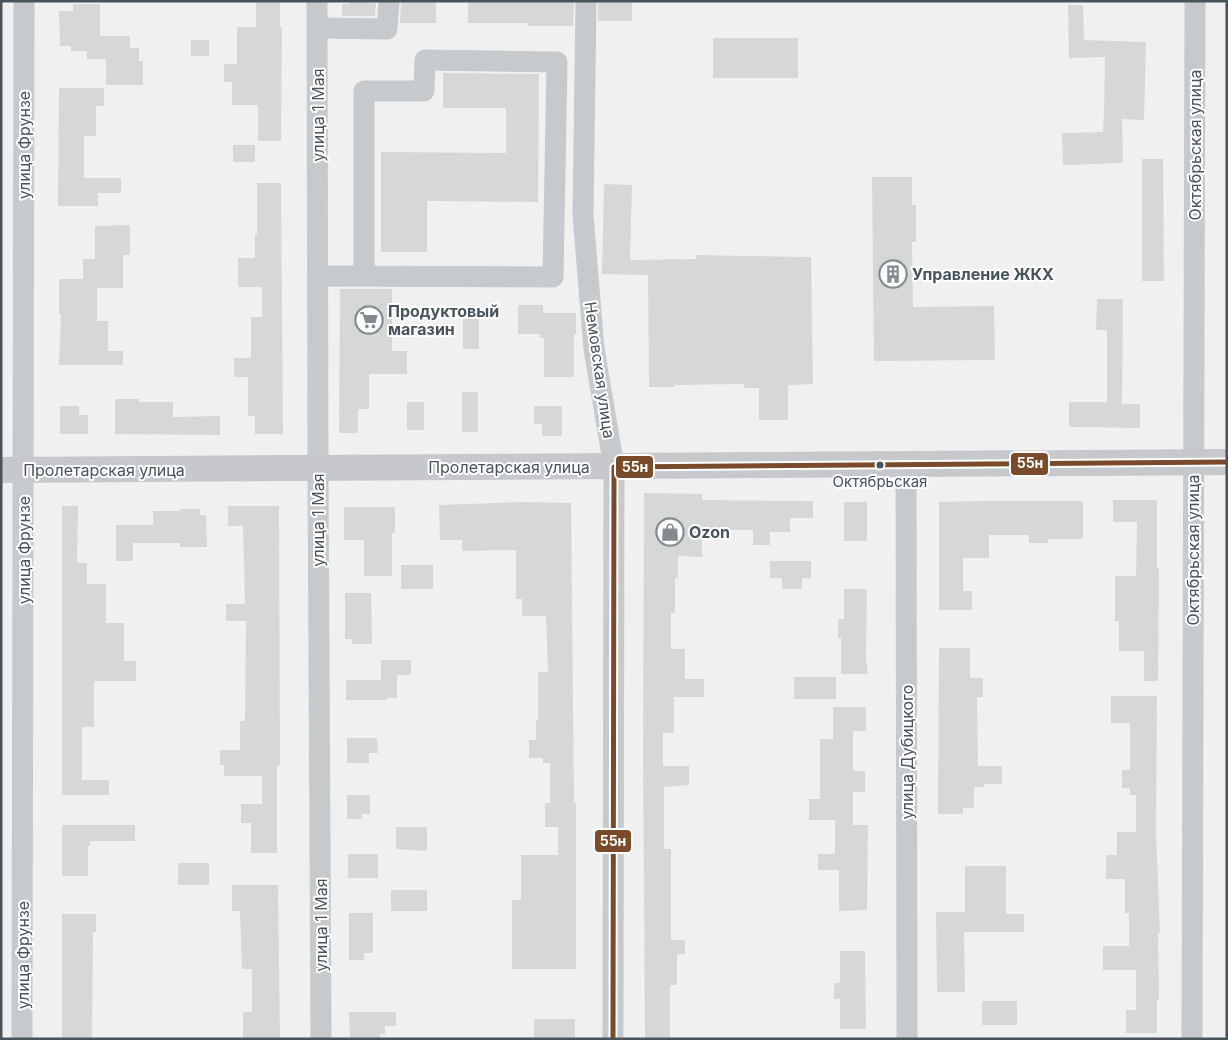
<svg xmlns="http://www.w3.org/2000/svg" width="1228" height="1040" viewBox="0 0 1228 1040" font-family="Inter,sans-serif">
	<style>
		.building { fill: #d6d8d8 }
		.lines { fill: none; stroke-linecap: round; stroke-linejoin: round }
		.minor { stroke: #c7cacc; stroke-width: 21 }
		.major { stroke: #c6c8cb; stroke-width: 26 }
		.bus-1-casing { stroke: #fff; stroke-width: 9 }
		.bus-1 { stroke: #7a4b2a; stroke-width: 5 }
		.bus-dot { fill: #48545b; stroke: #fff; stroke-width: 2 }
		.labels { text-anchor: middle; dominant-baseline: central; stroke-width: 4; stroke-linejoin: round; paint-order: stroke }
		.bus-label { font-size: 15px; fill: #48545b; stroke: #fff }
		.street-label { font-size: 16px; fill: #48545b; stroke: #fff }
		.poi-label { font-size: 16px; font-weight: bold; fill: #48545b; stroke: #fff; text-anchor: start }
		.line-badge { stroke: #fff; stroke-width: 2 }
		.badge-label { font-size: 14px; text-anchor: middle; font-weight: bold; fill: #fff }
	</style>
	<rect width="100%" height="100%" fill="#f0f0f0"/>
	<g class="building">
		<polygon points="256,1 280,1 280,27 282,27 281,141 258,141 258,105 232,105 232,82 224,82 224,64 237,64 237,27 256,27"/>
		<polygon points="349,1 376,3 375,16 342,16 342,4 349,4"/>
		<polygon points="401,1 436,1 436,23 400,23"/>
		<polygon points="468,1 574,1 573,26 528,26 528,23 468,23"/>
		<rect x="598" y="1" width="34" height="20"/>
		<polygon points="73,4 100,4 100,36 130,36 130,48 139,48 139,61 143,61 143,85 106,85 106,59 87,59 87,51 71,51 71,46 60,46 59,11 73,11"/>
		<polygon points="1068,5 1083,5 1084,40 1146,42 1144,120 1122,119 1123,163 1063,165 1062,133 1103,132 1104,112 1105,57 1069,58"/>
		<rect x="713" y="38" width="85" height="40"/>
		<rect x="191" y="40" width="18" height="16"/>
		<polygon points="443,73 539,74 538,202 427,201 427,252 381,252 381,152 506,153 506,108 443,108"/>
		<polygon points="59,88 104,88 104,106 96,106 96,136 84,136 84,178 121,178 121,193 98,193 98,206 58,206"/>
		<rect x="233" y="145" width="22" height="17"/>
		<polygon points="1142,159 1163,159 1164,281 1142,281"/>
		<polygon points="872,177 912,177 912,205 916,205 916,242 912,242 913,307 994,306 995,360 874,361"/>
		<polygon points="257,183 281,183 283,434 255,434 255,416 248,416 248,377 234,377 234,358 251,358 251,317 262,317 262,287 238,287 238,258 255,258 255,234 257,234"/>
		<polygon points="604,184 632,185 630,260 696,259 696,255 811,257 813,384 788,385 788,420 759,420 759,388 744,388 744,384 674,385 674,387 649,387 648,275 602,274"/>
		<polygon points="130,225 130,255 123,255 123,288 97,288 97,321 108,321 108,351 123,351 123,365 59,365 61,314 59,314 59,279 83,279 83,259 95,259 95,226"/>
		<polygon points="340,289 392,289 392,351 407,351 407,374 369,374 369,409 358,409 358,433 339,433"/>
		<polygon points="1097,299 1123,299 1122,404 1140,404 1140,428 1069,427 1069,402 1107,402 1107,330 1096,330"/>
		<polygon points="518,305 543,305 543,313 576,313 576,334 574,334 574,377 544,377 544,338 540,338 540,334 518,334"/>
		<rect x="463" y="311" width="16" height="38"/>
		<rect x="462" y="392" width="16" height="40"/>
		<polygon points="115,399 139,399 139,402 173,402 173,417 220,416 220,435 115,434"/>
		<rect x="407" y="402" width="17" height="28"/>
		<polygon points="60,406 79,406 79,415 88,415 88,434 60,434"/>
		<polygon points="534,406 562,406 562,436 542,436 542,424 534,424"/>
		<polygon points="644,493 702,494 702,500 813,501 813,518 790,518 790,532 770,532 770,545 753,545 753,530 702,530 702,557 678,556 678,578 675,578 675,613 671,613 671,649 685,649 685,679 704,679 704,697 674,697 674,733 663,733 663,766 689,766 689,785 664,787 664,849 671,849 671,940 685,940 685,954 677,954 677,985 670,985 670,1039 645,1039 643,758"/>
		<polygon points="1113,500 1157,500 1157,568 1159,568 1158,681 1144,681 1144,651 1119,651 1119,621 1115,621 1115,576 1136,576 1137,522 1113,522"/>
		<polygon points="983,501 1083,501 1083,539 1048,539 1048,543 1029,543 1029,535 989,535 989,558 963,558 963,591 972,591 972,610 939,610 939,502"/>
		<polygon points="521,502 571,503 574,803 576,803 576,969 512,969 512,900 521,900 521,855 558,855 558,827 545,827 545,803 550,803 550,763 543,763 543,758 529,758 529,740 536,740 536,720 538,720 538,672 548,672 546,616 522,616 522,599 516,599 516,550 462,551 462,540 440,540 439,505"/>
		<rect x="844" y="502" width="23" height="39"/>
		<polygon points="62,506 78,506 77,563 87,563 87,584 106,584 106,623 124,623 124,661 136,661 136,681 94,681 94,727 82,727 82,780 109,780 109,795 62,795"/>
		<polygon points="228,506 279,506 280,765 277,765 277,853 251,853 251,823 241,823 241,804 262,804 262,776 224,776 224,765 220,765 220,750 240,750 240,721 245,721 246,621 226,621 226,604 245,604 243,526 228,526"/>
		<polygon points="344,507 395,507 395,533 392,533 392,576 364,576 364,540 344,540"/>
		<polygon points="180,509 200,509 200,515 206,515 207,547 180,547 180,543 133,543 133,561 116,561 116,525 153,525 153,511 180,511"/>
		<polygon points="770,561 811,561 811,578 802,578 802,589 782,589 782,578 770,578"/>
		<rect x="401" y="565" width="32" height="24"/>
		<polygon points="844,589 867,589 866,658 868,674 841,674 841,638 838,638 838,619 844,619"/>
		<polygon points="345,593 371,593 372,644 352,644 352,639 345,639"/>
		<polygon points="939,648 970,648 970,678 983,678 983,697 977,697 978,766 1002,766 1002,784 984,784 984,787 974,787 974,808 963,808 963,814 938,814"/>
		<polygon points="381,660 411,660 411,675 397,675 397,698 387,698 387,700 346,700 346,680 381,680"/>
		<rect x="794" y="677" width="42" height="22"/>
		<polygon points="1111,696 1157,696 1156,834 1160,933 1158,933 1159,1000 1157,1000 1157,1033 1126,1033 1126,1010 1136,1010 1136,970 1103,970 1103,946 1129,946 1129,913 1125,913 1125,879 1106,879 1106,855 1117,855 1117,832 1136,832 1136,795 1130,795 1130,788 1122,788 1122,770 1130,770 1130,723 1111,723"/>
		<polygon points="833,707 866,707 866,731 853,731 853,771 865,771 865,792 853,792 853,825 868,825 867,910 839,911 839,870 818,870 818,854 835,854 835,820 809,820 809,799 820,799 820,739 833,739"/>
		<polygon points="347,738 377,738 378,753 369,753 369,763 347,763"/>
		<polygon points="347,795 370,795 370,814 362,814 362,819 347,819"/>
		<polygon points="62,825 135,825 135,841 90,841 90,846 88,846 88,876 62,876"/>
		<polygon points="396,827 427,827 427,851 396,849"/>
		<rect x="348" y="854" width="30" height="24"/>
		<rect x="178" y="863" width="31" height="22"/>
		<polygon points="965,866 1006,866 1006,914 1024,914 1024,932 964,932 965,992 937,992 936,912 965,912"/>
		<polygon points="232,885 278,885 280,1039 243,1039 243,1012 252,1012 252,969 242,969 240,911 232,911"/>
		<rect x="391" y="890" width="36" height="21"/>
		<polygon points="349,913 373,913 373,953 364,953 364,960 349,960"/>
		<polygon points="62,914 96,914 96,932 93,932 92,1039 62,1039"/>
		<polygon points="840,951 865,951 866,1029 840,1029 840,999 834,999 834,983 840,983"/>
		<rect x="982" y="1001" width="35" height="24"/>
		<polygon points="349,1012 396,1012 396,1026 385,1026 385,1034 380,1034 380,1039 350,1039"/>
		<rect x="534" y="1019" width="41" height="20"/>
	</g>
	<g class="lines">
		<g class="minor">
			<polyline points="317,1 318,469 321,1039"/>
			<polyline points="586,1 583,215 594,349 614,467 613,1039"/>
			<polyline points="317,28 387,29 389,1"/>
			<polyline points="319,276 553,277 557,62 425,60 424,91 364,91 364,275"/>
			<polyline points="906,465 907,1039"/>
			<polyline points="22,1039 24,1"/>
			<polyline points="1192,1039 1195,1"/>
		</g>
		<polyline class="major" points="1,470 1227,462"/>
		<g class="bus-1-casing">
			<polyline id="bus-1" points="613,1039 614,467 1227,462"/>
		</g>
		<use href="#bus-1" class="bus-1"/>
	</g>
	<defs>
		<g id="building-ring" transform="scale(1.4375)"><circle r="9.5" fill="#fff" stroke="#838b8f" stroke-width="1.5"/><path d="M-4-6H4V6H1V3H-1V6H-4ZM-2.5-4.3h1.7v1.8h-1.7ZM.8-4.3h1.7v1.8H.8ZM-2.5-1h1.7V.8h-1.7ZM.8-1h1.7V.8H.8Z" fill="#838b8f"/></g>
		<g id="supermarket-ring" transform="scale(1.4375)"><circle r="9.5" fill="#fff" stroke="#838b8f" stroke-width="1.5"/><path d="M-6-5.5h2.5l.6 2H6L4.5 2H-2.5L-4.4-4H-6ZM-1.5 3.2a1.3 1.3 0 1 0 .1 0ZM3 3.2a1.3 1.3 0 1 0 .1 0Z" fill="#838b8f"/></g>
		<g id="shop-ring" transform="scale(1.4375)"><circle r="9.5" fill="#fff" stroke="#838b8f" stroke-width="1.5"/><path d="M-5-2.5h2.3a2.7 3.5 0 0 1 5.4 0H5L5.5 6h-11ZM-1.5-2.5h3a1.5 2.3 0 0 0-3 0Z" fill="#838b8f"/></g>
	</defs>
	<g fill-rule="evenodd">
		<use href="#building-ring" x="893" y="274"/>
		<use href="#supermarket-ring" x="369" y="320"/>
		<use href="#shop-ring" x="670" y="532"/>
	</g>
	<circle class="bus-dot" cx="880" cy="465" r="4.5"/>
	<g class="labels">
		<g class="bus-label">
			<text x="880" y="481">Октябрьская</text>
		</g>
		<g class="street-label">
			<text transform="translate(318 115) rotate(-90)">улица 1 Мая</text>
			<text transform="translate(24 145) rotate(-90)">улица Фрунзе</text>
			<text transform="translate(1195 145) rotate(-90)">Октябрьская улица</text>
			<text transform="translate(600 370) rotate(82)">Немовская улица</text>
			<text x="509" y="467">Пролетарская улица</text>
			<text x="104" y="470">Пролетарская улица</text>
			<text transform="translate(318 520) rotate(-90)">улица 1 Мая</text>
			<text transform="translate(24 550) rotate(-90)">улица Фрунзе</text>
			<text transform="translate(1193 550) rotate(-90)">Октябрьская улица</text>
			<text transform="translate(907 752) rotate(-90)">улица Дубицкого</text>
			<text transform="translate(321 925) rotate(-90)">улица 1 Мая</text>
			<text transform="translate(23 955) rotate(-90)">улица Фрунзе</text>
		</g>
		<g class="poi-label">
			<text x="912" y="274">Управление ЖКХ</text>
			<text x="388" y="311">Продуктовый<tspan x="388" dy="18">магазин</tspan></text>
			<text x="689" y="532">Ozon</text>
		</g>
	</g>
	<g class="line-badge">
		<rect x="1010" y="452" width="39" height="24" rx="5" fill="#7a4b2a"/>
		<rect x="615" y="455" width="39" height="24" rx="5" fill="#7a4b2a"/>
		<rect x="594" y="829" width="38" height="24" rx="5" fill="#7a4b2a"/>
	</g>
	<g class="badge-label">
		<text x="1030" y="468">55н</text>
		<text x="635" y="472">55н</text>
		<text x="613" y="846">55н</text>
	</g>
	<rect width="1228" height="1040" fill="none" stroke="#48545b" stroke-width="5"/>
</svg>
